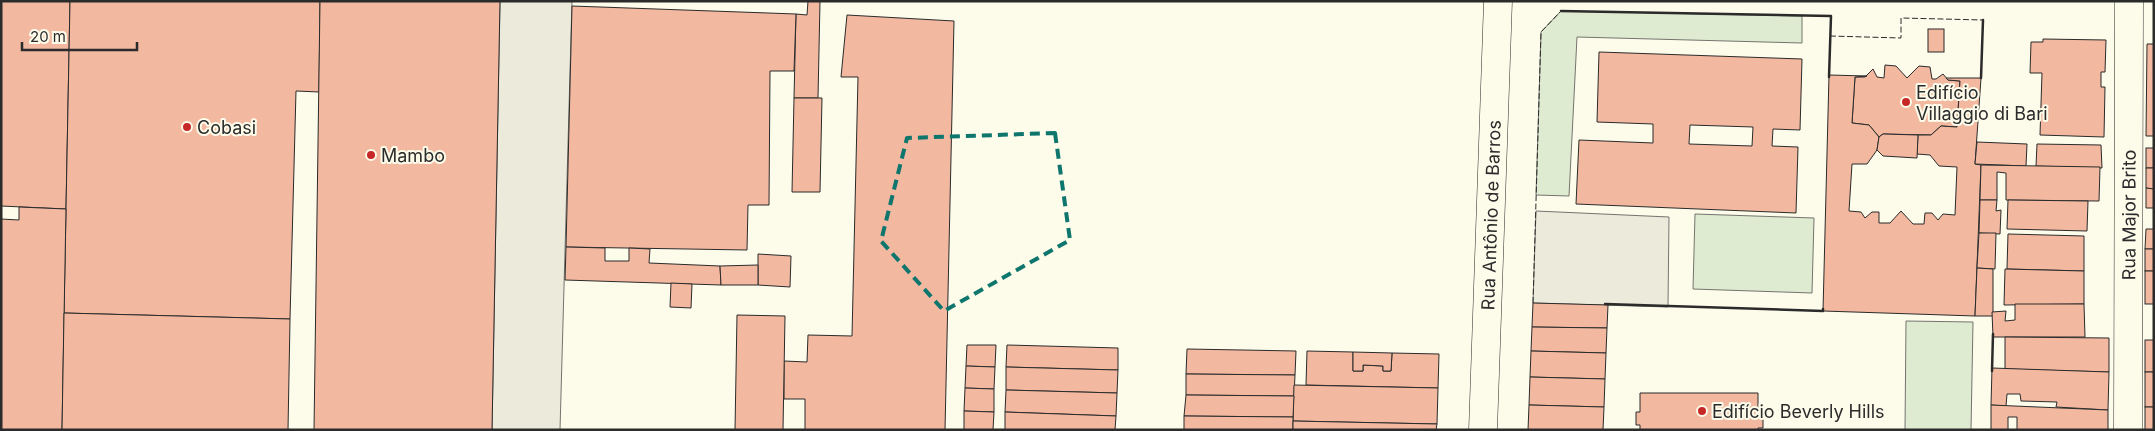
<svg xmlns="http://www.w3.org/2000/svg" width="2155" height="431" viewBox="0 0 2155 431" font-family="Inter,sans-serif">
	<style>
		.green { fill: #deebd1; stroke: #74746e }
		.parking { fill: #eceadb; stroke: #74746e }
		.building { fill: #f2b8a0; stroke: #2b2b2b; fill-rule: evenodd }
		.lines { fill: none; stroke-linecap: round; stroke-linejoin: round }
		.street-casing { stroke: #2b2b2b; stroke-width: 29 }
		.secondary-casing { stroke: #2b2b2b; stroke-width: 29 }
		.street { stroke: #fdfbea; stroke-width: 28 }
		.secondary { stroke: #fdfbea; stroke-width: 28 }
		.fence { stroke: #2b2b2b; stroke-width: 1; stroke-dasharray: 6 2.5; stroke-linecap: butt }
		.wall { stroke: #2b2b2b; stroke-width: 2.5 }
		.marked { fill: none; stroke: #0f766e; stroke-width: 4; stroke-dasharray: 10 6; stroke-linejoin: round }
		.poi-dot { fill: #c62828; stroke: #fdfbea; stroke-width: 2 }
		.labels { text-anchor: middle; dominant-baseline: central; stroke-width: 4; stroke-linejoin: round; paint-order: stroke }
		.poi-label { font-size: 18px; fill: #2b2b2b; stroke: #fdfbea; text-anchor: start }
		.street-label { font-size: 18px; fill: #2b2b2b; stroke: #fdfbea }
	</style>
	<rect width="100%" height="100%" fill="#fdfbea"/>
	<g class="green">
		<polygon points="1561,11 1802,16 1802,43 1577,37 1569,196 1536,195 1541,32"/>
		<polygon points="1695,214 1814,218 1812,293 1693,289"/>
		<polygon points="1906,321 1973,322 1971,430 1905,430"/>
	</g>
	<g class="parking">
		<polygon points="500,1 572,1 560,430 492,430"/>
		<polygon points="1536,211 1669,217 1668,307 1533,303"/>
	</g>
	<g class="building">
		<polygon points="1,1 70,1 66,209 1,206"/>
		<polygon points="70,1 320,1 319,92 296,91 290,319 64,313"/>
		<polygon points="320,1 500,1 492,430 314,430"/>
		<polygon points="808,1 820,1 818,98 794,98 796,14 807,15"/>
		<polygon points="572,6 796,14 794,71 770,71 769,205 748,205 747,250 566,247"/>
		<polygon points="847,15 954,21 945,430 805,430 805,399 784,399 784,361 807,362 808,335 852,336 858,77 841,77"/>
		<rect x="1928" y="29" width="16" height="23"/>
		<polygon points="2043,39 2106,40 2105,72 2101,72 2101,87 2105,87 2104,137 2040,135 2042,73 2030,73 2031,42 2043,42"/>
		<polygon points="2147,44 2154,44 2154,136 2146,136"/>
		<path d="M 1599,52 L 1802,59 L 1800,130 L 1773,129 L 1772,146 L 1798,147 L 1796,213 L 1576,204 L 1579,140 L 1653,143 L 1653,124 L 1597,122 ZM 1690,125 L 1753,127 L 1752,146 L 1689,144 Z"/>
		<polygon points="1885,65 1896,66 1907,78 1919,66 1930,67 1932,79 1936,79 1943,74 1948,80 1960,81 1957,127 1941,126 1931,135 1883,134 1879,137 1869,125 1852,123 1855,77 1865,77 1873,69 1877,77 1884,78"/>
		<polygon points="1829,75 1867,76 1855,77 1852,123 1869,125 1879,137 1877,150 1867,164 1852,164 1849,211 1861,212 1865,218 1872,212 1879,212 1879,223 1890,223 1901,211 1913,224 1924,224 1925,213 1932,213 1938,220 1943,214 1955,215 1957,167 1939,166 1930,155 1917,154 1918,135 1931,135 1941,126 1957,127 1960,81 1948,80 1946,78 1981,78 1975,164 1981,165 1975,316 1823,311"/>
		<polygon points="794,98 822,98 820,192 792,192"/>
		<polygon points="1883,134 1918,135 1917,158 1883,156 1877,150 1879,137"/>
		<polygon points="1977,142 2027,144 2026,166 1975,164"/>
		<polygon points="2037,144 2101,145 2102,168 2036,166"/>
		<rect x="2146" y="148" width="8" height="20"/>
		<polygon points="1981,165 2100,167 2099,201 2006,200 2006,173 1997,172 1997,200 1980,200"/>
		<polygon points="2146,168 2154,168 2154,189 2146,188"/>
		<polygon points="2146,188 2154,189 2154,208 2146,208"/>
		<polygon points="1980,200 1997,200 1996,211 2001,210 2000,234 1979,233"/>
		<polygon points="2008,200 2088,201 2087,231 2007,229"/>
		<polygon points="19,207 66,209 62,430 1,430 1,219 19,220"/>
		<polygon points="2146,229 2154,229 2154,249 2145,249"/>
		<polygon points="1979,233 1996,233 1995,269 1977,268"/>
		<polygon points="2008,234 2084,236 2084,271 2007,269"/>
		<polygon points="566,247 605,248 605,261 629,261 629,248 650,249 649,263 720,266 721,285 565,280"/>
		<rect x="2145" y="249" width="9" height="22"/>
		<polygon points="758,254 791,256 790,287 758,285"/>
		<polygon points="758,265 758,285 721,285 720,266"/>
		<polygon points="1977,268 1993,269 1993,316 1975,316"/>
		<polygon points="2005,269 2084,271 2084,304 2004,305"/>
		<rect x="2145" y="271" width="9" height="33"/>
		<polygon points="671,283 692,284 691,308 670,307"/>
		<polygon points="1533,303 1608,305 1607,328 1532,327"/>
		<polygon points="2015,304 2084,304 2085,337 1993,337 1992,312 2006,311 2005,321 2015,320"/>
		<polygon points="64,313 290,319 288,430 62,430"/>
		<polygon points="737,315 785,316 783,430 735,430"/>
		<polygon points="1532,327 1607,328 1606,353 1531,351"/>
		<polygon points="2005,337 2109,338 2109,372 2005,369"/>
		<rect x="2145" y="340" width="9" height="32"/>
		<polygon points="967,345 996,345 995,367 966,366"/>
		<polygon points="1007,345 1118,348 1118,370 1006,367"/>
		<polygon points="1187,349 1296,351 1295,375 1186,374"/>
		<polygon points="1307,351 1353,352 1353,371 1363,371 1363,365 1383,366 1383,371 1391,371 1392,353 1439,354 1438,388 1306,385"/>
		<polygon points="1531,351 1606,353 1605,379 1530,377"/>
		<polygon points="1353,352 1392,353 1391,371 1383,371 1383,366 1363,365 1363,371 1353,371"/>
		<polygon points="966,366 995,367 994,389 965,388"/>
		<polygon points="1006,367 1118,370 1117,393 1006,390"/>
		<polygon points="1992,368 2109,372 2108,410 2056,407 2057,402 2021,401 2020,394 2007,394 2006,406 1991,405"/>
		<rect x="2145" y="372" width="9" height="35"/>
		<polygon points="1186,374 1295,375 1294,396 1186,395"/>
		<polygon points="1530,377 1605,379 1604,407 1529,405"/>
		<polygon points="1294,385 1438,388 1437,424 1293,421"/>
		<polygon points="965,388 994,389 994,412 964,411"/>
		<polygon points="1006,390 1117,393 1116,416 1005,412"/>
		<polygon points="1640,393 1758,393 1758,410 1763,410 1763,428 1758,428 1758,430 1640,430 1640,425 1636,425 1636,412 1640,412"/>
		<polygon points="1186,395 1294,396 1293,417 1184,416"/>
		<polygon points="1529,405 1604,407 1603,430 1528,430"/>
		<polygon points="1991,405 2108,410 2108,430 2017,430 2017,417 2008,417 2008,430 1991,430"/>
		<rect x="2145" y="407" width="9" height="23"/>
		<polygon points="964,411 994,412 993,430 964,430"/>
		<polygon points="1005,412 1116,416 1115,430 1005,430"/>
		<polygon points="1184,416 1293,417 1293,430 1184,430"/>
		<polygon points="1293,421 1437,424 1436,430 1293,430"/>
	</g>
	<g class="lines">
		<g class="street-casing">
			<g id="street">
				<path id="s1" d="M 2128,430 L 2129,1"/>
			</g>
		</g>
		<g class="secondary-casing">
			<g id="secondary">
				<path id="s2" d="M 1483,430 L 1498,1"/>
			</g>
		</g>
		<use href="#street" class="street"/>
		<use href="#secondary" class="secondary"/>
		<g class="fence">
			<polyline points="1830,36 1901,38 1901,18 1983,20"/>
			<polyline points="1533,303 1541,32 1561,11"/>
		</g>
		<g class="wall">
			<polyline points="1561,11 1831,16 1829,77"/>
			<polyline points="1981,78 1983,20"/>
			<polyline points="1605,304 1823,311 1823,309"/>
			<polyline points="1992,371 1993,334"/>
		</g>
	</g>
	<path class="marked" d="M 1055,133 L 1070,240 L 944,311 L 881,241 L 907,138 Z"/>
	<g class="poi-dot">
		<circle cx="1906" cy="102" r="5"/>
		<circle cx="187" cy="127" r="5"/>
		<circle cx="371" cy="155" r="5"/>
		<circle cx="1702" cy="411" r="5"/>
	</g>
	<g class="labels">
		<g class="poi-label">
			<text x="1916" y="92">Edifício<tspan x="1916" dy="21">Villaggio di Bari</tspan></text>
			<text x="197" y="127">Cobasi</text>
			<text x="381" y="155">Mambo</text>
			<text x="1712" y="411">Edifício Beverly Hills</text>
		</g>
		<g class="street-label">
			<text stroke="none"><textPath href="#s2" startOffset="215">Rua Antônio de Barros</textPath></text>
			<text stroke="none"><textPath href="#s1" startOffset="215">Rua Major Brito</textPath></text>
		</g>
	</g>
	<rect width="2155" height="431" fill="none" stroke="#2b2b2b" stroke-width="5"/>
	<path d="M22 42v8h115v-8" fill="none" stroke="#2b2b2b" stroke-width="2.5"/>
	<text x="30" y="42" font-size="15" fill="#2b2b2b" stroke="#fdfbea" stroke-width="4" paint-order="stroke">20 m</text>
</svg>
